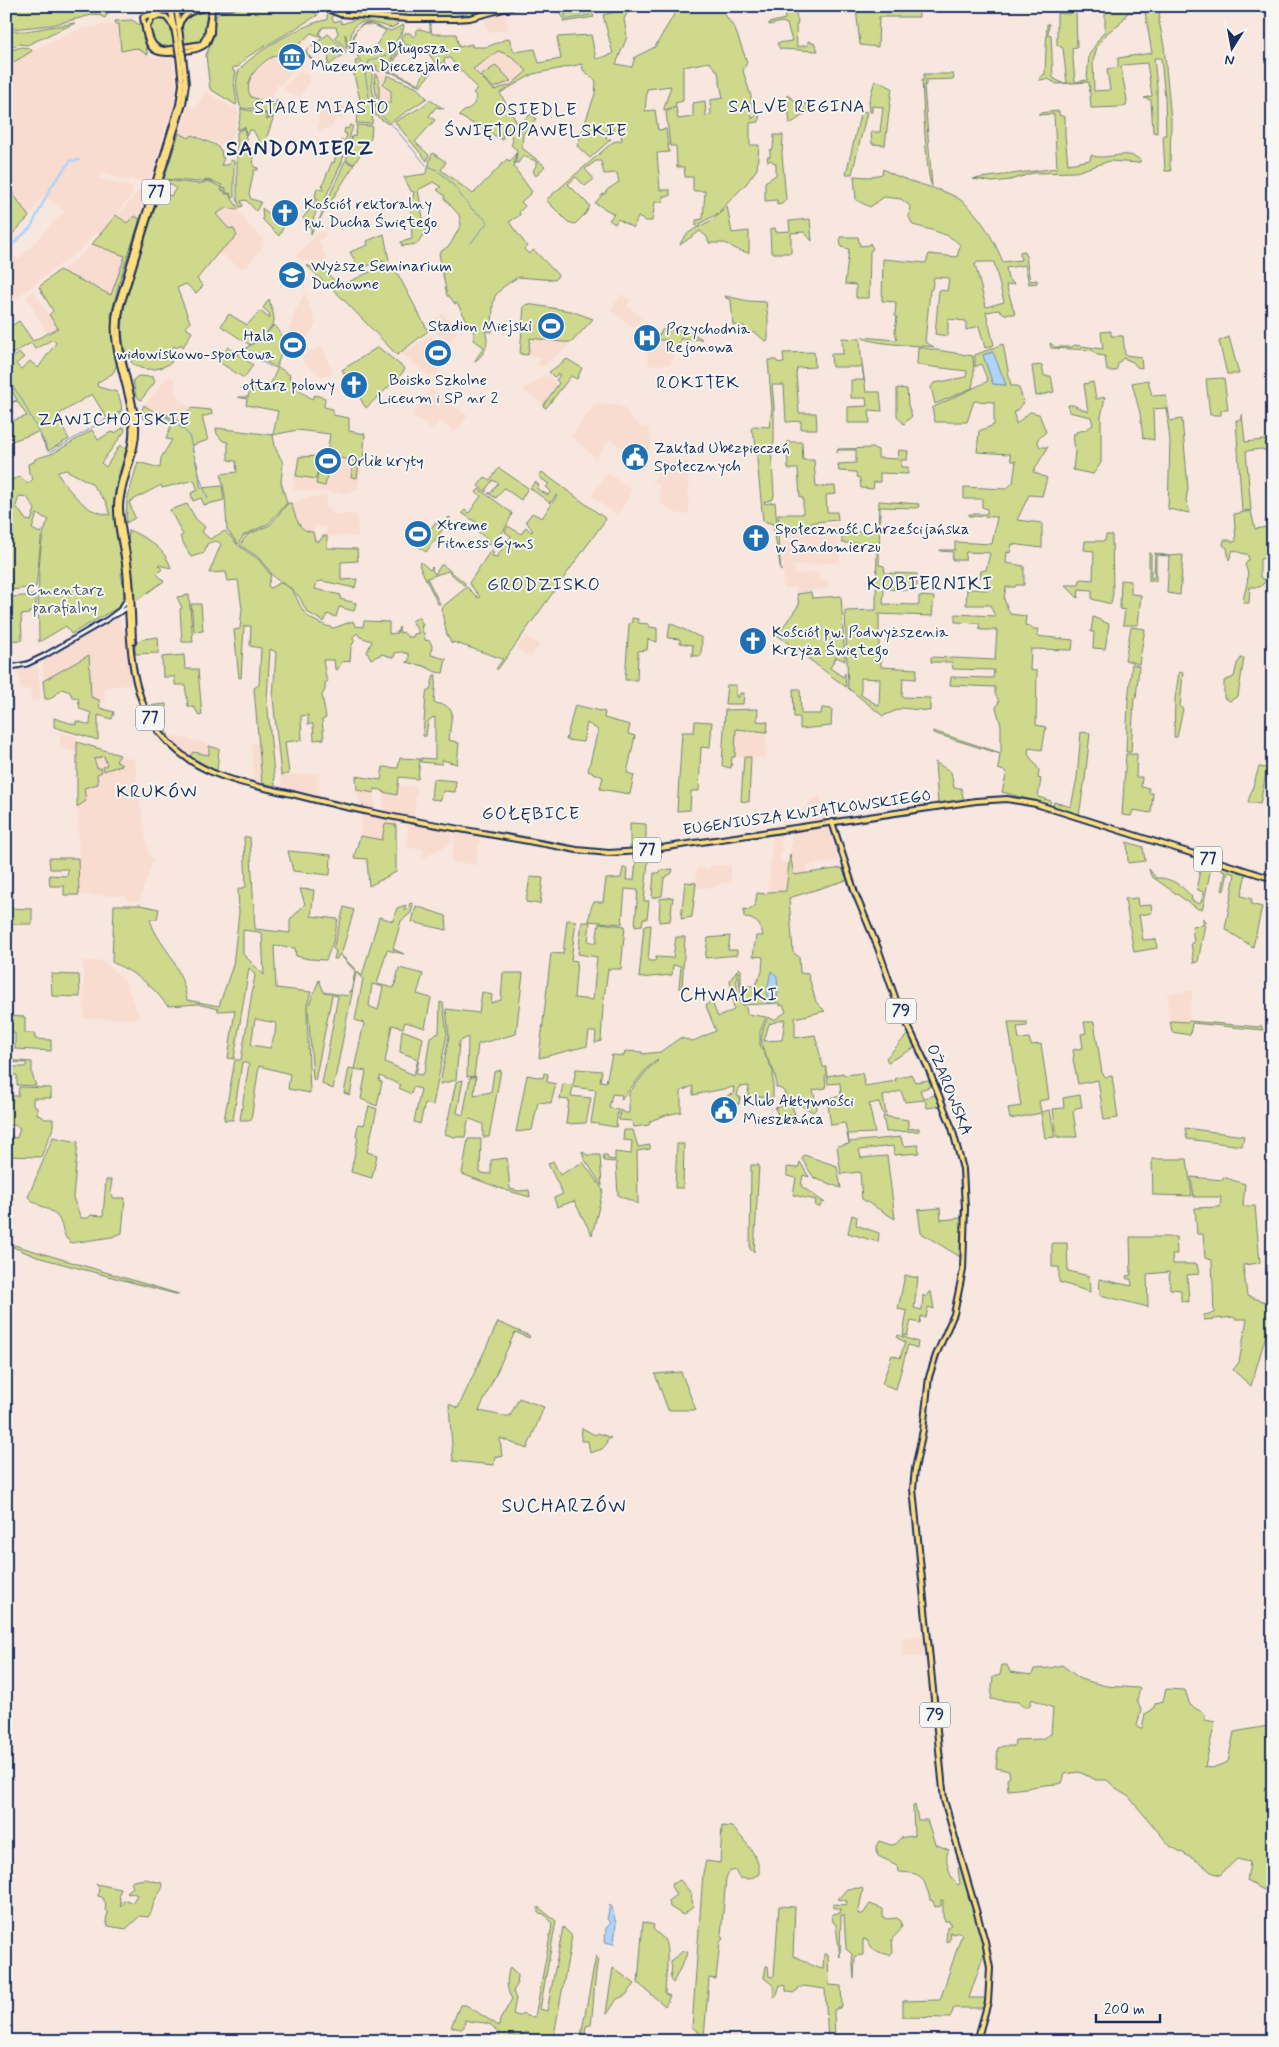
<svg xmlns="http://www.w3.org/2000/svg" width="1279" height="2047" viewBox="0 0 1279 2047" font-family="Mynerve,sans-serif">
	<style>
		.built { fill: #f9dcd0 }
		.green { fill: #ced98c; stroke: #748475; fill-rule: evenodd }
		.water { fill: #afd4f8; stroke: #7492ba }
		.lines { fill: none; stroke-linecap: round; stroke-linejoin: round }
		.stream { stroke: #7492ba; stroke-width: 1 }
		.canal { stroke: #afd4f8; stroke-width: 2.5 }
		.secondary-casing { stroke: #1b2f5e; stroke-width: 7 }
		.primary-casing { stroke: #1b2f5e; stroke-width: 8 }
		.secondary { stroke: #f6f6f2; stroke-width: 3 }
		.primary { stroke: #fddf80; stroke-width: 4 }
		.primary-bridge-casing { stroke: #1b2f5e; stroke-width: 8; stroke-linecap: butt }
		.primary-bridge { stroke: #fddf80; stroke-width: 4 }
		.labels { text-anchor: middle; dominant-baseline: central; stroke-width: 4; stroke-linejoin: round; paint-order: stroke }
		.shield { fill: #f6f6f2; stroke: #5d6b8a; stroke-width: 1 }
		.shield-label { font-size: 15px; font-weight: bold; fill: #1b2f5e }
		.poi-label { font-size: 16px; fill: #1b2f5e; stroke: #f6f6f2; text-anchor: start }
		.park-label { font-size: 16px; fill: #485a6a; stroke: #f6f6f2 }
		.street-label { font-size: 16px; fill: #1b2f5e; stroke: #f6f6f2 }
		.neighbourhood-label { font-size: 18px; letter-spacing: 1px; fill: #1b2f5e; stroke: #f6f6f2 }
		.quarter-label { font-size: 19px; letter-spacing: 1px; fill: #1b2f5e; stroke: #f6f6f2 }
		.district-label { font-size: 21px; font-weight: bold; letter-spacing: 1px; fill: #1b2f5e; stroke: #f6f6f2 }
	</style>
	<rect width="100%" height="100%" fill="#f8e7de"/>
	<filter id="ink" filterUnits="userSpaceOnUse"><feTurbulence type="fractalNoise" baseFrequency=".02" numOctaves="2"/><feDisplacementMap in="SourceGraphic" scale="10" xChannelSelector="R" yChannelSelector="G"/><feConvolveMatrix kernelMatrix="1 2 1 2 8 2 1 2 1" color-interpolation-filters="sRGB"/></filter>
	<g filter="url(#ink)">
		<g class="built">
			<polygon points="504,12 509,30 487,32 485,17"/>
			<polygon points="119,23 136,48 155,58 173,56 176,98 149,183 136,181 132,178 127,181 103,173 99,178 132,187 132,195 100,234 96,232 81,249 6,306 6,258 10,254 19,259 64,211 44,195 29,217 6,183 6,67 37,48 83,28"/>
			<polygon points="498,51 511,56 527,71 511,85 494,90 473,69"/>
			<polygon points="273,57 292,71 281,86 278,84 270,103 251,97 248,92 251,74"/>
			<polygon points="300,70 309,77 308,79 310,81 300,97 290,94 283,89"/>
			<polygon points="376,73 387,75 386,81 383,83 385,87 391,91 391,103 379,102 379,80"/>
			<polygon points="205,91 236,109 239,113 234,133 226,147 193,134 189,139 179,133 188,106 196,108"/>
			<polygon points="327,101 346,102 346,110 343,120 335,118 332,127 318,131 319,115 321,112 324,113"/>
			<polygon points="139,190 147,192 139,218 134,216 127,223 118,215"/>
			<polygon points="226,208 238,210 248,224 263,239 262,247 247,267 239,267 218,253 237,236 216,214"/>
			<polygon points="319,232 325,232 324,237 318,242 323,248 322,250 328,261 320,265 298,258 296,255"/>
			<polygon points="92,244 125,256 111,295 60,272 83,254"/>
			<polygon points="33,291 58,328 48,334 26,297"/>
			<polygon points="305,293 316,324 307,338 288,334 294,313"/>
			<polygon points="622,294 630,301 627,306 642,318 634,328 610,310"/>
			<polygon points="443,314 458,331 450,343 436,333 429,322"/>
			<polygon points="430,335 453,352 435,375 433,374 430,377 402,354"/>
			<polygon points="530,337 562,342 572,342 564,350 542,367 539,365 540,357 528,355"/>
			<polygon points="667,340 676,350 671,364 649,366 646,352 654,341"/>
			<polygon points="323,347 333,374 322,377 304,363 302,357 309,351"/>
			<polygon points="547,374 558,386 544,405 525,392 524,389"/>
			<polygon points="169,375 175,380 175,393 180,401 191,408 187,413 189,415 180,422 167,414 154,412 144,405"/>
			<polygon points="431,389 468,416 457,431 454,432 439,421 432,430 412,415"/>
			<polygon points="595,404 618,405 626,409 627,414 643,428 649,427 651,442 643,470 628,469 628,453 610,439 596,458 571,437"/>
			<polygon points="322,454 362,463 358,489 346,493 293,490 298,455"/>
			<polygon points="660,461 688,462 689,514 677,514 660,503 659,485 652,483 659,471"/>
			<polygon points="607,473 632,489 622,509 617,515 591,496"/>
			<polygon points="328,496 325,506 334,514 357,514 358,537 326,536 326,527 315,526 313,532 305,531 299,525 291,503 310,497"/>
			<polygon points="838,523 840,562 794,566 795,574 818,572 819,580 828,580 828,589 811,590 797,594 796,587 784,588 783,570 784,569 784,564 782,564 780,534 810,532 814,525"/>
			<polygon points="119,617 127,643 132,685 104,687 105,702 91,698 58,672 43,681 43,659"/>
			<polygon points="526,635 540,645 531,658 517,648"/>
			<polygon points="38,666 41,700 31,702 30,689 21,690 18,670"/>
			<polygon points="736,729 767,732 766,758 735,757"/>
			<polygon points="60,732 77,737 77,742 135,760 139,797 149,855 154,859 139,901 127,901 126,896 79,895 77,753 60,747"/>
			<polygon points="169,735 209,744 209,755 194,752 190,757 168,737"/>
			<polygon points="258,743 262,783 254,780 251,744"/>
			<polygon points="318,773 319,798 282,788 281,776"/>
			<polygon points="398,785 417,787 414,817 384,811 383,792 397,795"/>
			<polygon points="357,790 374,793 375,809 360,806"/>
			<polygon points="820,796 827,819 825,821 809,823 802,811 811,803 809,800"/>
			<polygon points="362,812 397,818 396,825 385,824 382,840 360,836"/>
			<polygon points="408,821 452,829 451,844 423,858 423,849 407,848"/>
			<polygon points="824,827 830,828 839,861 807,866 807,873 793,875 790,854 792,832"/>
			<polygon points="455,829 480,834 476,865 452,862"/>
			<polygon points="782,834 780,862 789,863 786,891 768,892 773,835"/>
			<polygon points="710,865 731,865 731,883 721,883 717,887 695,888 697,868 710,869"/>
			<polygon points="83,961 103,961 125,981 140,1019 84,1019"/>
			<polygon points="1193,990 1188,1022 1170,1021 1167,994"/>
			<polygon points="923,1636 924,1657 903,1657 902,1638"/>
		</g>
		<g class="green">
			<polygon points="6,6 107,6 109,12 105,18 96,14 52,25 11,29 11,31 26,31 75,23 27,45 19,44 6,50"/>
			<polygon points="250,6 302,6 318,15 247,57 238,67 233,67 233,71 236,72 234,82 237,103 236,105 210,89 206,55 213,38 216,17 218,13"/>
			<polygon points="325,6 406,12 407,6 410,6 411,12 412,6 412,17 339,12"/>
			<polygon points="415,6 506,6 458,17 418,16 414,12"/>
			<polygon points="558,6 589,6 594,17 564,22"/>
			<path d="M 616,6 L 631,6 L 624,19 L 627,37 L 616,64 L 632,67 L 635,57 L 655,47 L 679,6 L 722,6 L 723,12 L 735,29 L 747,62 L 743,71 L 751,96 L 752,119 L 760,112 L 759,122 L 750,123 L 750,145 L 759,145 L 757,169 L 746,184 L 717,214 L 696,226 L 696,220 L 703,219 L 705,191 L 693,191 L 693,177 L 685,177 L 684,167 L 677,167 L 676,146 L 670,146 L 666,112 L 676,107 L 678,119 L 693,117 L 693,103 L 705,101 L 706,116 L 711,115 L 710,100 L 723,98 L 718,72 L 709,62 L 683,67 L 683,101 L 675,103 L 676,106 L 664,110 L 664,108 L 671,86 L 647,89 L 645,111 L 655,110 L 658,130 L 666,129 L 669,152 L 657,153 L 660,190 L 670,190 L 670,196 L 663,196 L 663,202 L 655,202 L 652,221 L 645,221 L 638,217 L 633,228 L 618,219 L 615,224 L 609,220 L 614,214 L 595,203 L 603,194 L 605,194 L 607,190 L 619,182 L 617,173 L 604,174 L 601,161 L 596,161 L 585,169 L 594,179 L 585,186 L 576,177 L 568,184 L 590,206 L 586,213 L 575,224 L 568,222 L 546,200 L 613,142 L 622,140 L 620,131 L 607,129 L 606,139 L 611,139 L 590,158 L 577,146 L 595,94 L 596,81 L 583,70 L 582,64 L 533,74 L 500,93 L 517,123 L 523,121 L 531,114 L 536,119 L 523,134 L 522,148 L 545,166 L 536,176 L 533,171 L 536,166 L 536,161 L 523,156 L 518,163 L 516,163 L 517,150 L 511,145 L 513,141 L 509,131 L 506,128 L 502,131 L 503,140 L 459,116 C 466,107 475,110 476,96 L 473,93 L 477,89 C 470,77 458,70 450,58 L 444,59 L 445,66 L 439,61 L 436,64 L 427,51 L 404,44 L 389,70 L 419,84 L 426,69 L 431,73 L 420,86 L 393,73 L 386,72 L 402,43 L 405,33 L 410,33 L 413,37 L 417,34 L 416,30 L 420,29 L 430,32 L 430,22 L 432,34 L 456,34 L 459,47 L 472,44 L 472,47 L 487,47 L 509,38 L 514,52 L 535,49 L 539,63 L 561,59 L 557,37 L 591,35 L 596,59 L 613,54 L 603,15 L 618,11 ZM 498,51 L 511,56 L 527,71 L 511,85 L 494,90 L 473,69 Z"/>
			<polygon points="783,6 794,6 798,22 796,26 797,47 808,45 808,41 815,44 818,51 780,49 777,43 792,41 787,24 782,22 769,25 769,23 785,19"/>
			<polygon points="853,6 918,6 919,17 879,17 878,47 860,45 856,8"/>
			<path d="M 1105,6 L 1169,6 L 1160,8 L 1159,21 L 1164,46 L 1171,120 L 1170,165 L 1171,171 L 1165,171 L 1163,135 L 1166,135 L 1165,98 L 1161,58 L 1154,58 L 1157,88 L 1157,133 L 1153,132 L 1151,100 L 1144,98 L 1152,96 L 1147,63 L 1123,65 L 1121,68 L 1127,100 L 1126,106 L 1122,107 L 1091,108 L 1089,82 L 1057,84 L 1048,79 L 1039,80 L 1040,77 L 1045,74 L 1047,24 L 1049,24 L 1048,34 L 1051,35 L 1053,78 L 1062,83 L 1067,83 L 1063,48 L 1057,45 L 1057,13 L 1069,14 L 1076,10 L 1077,47 L 1072,48 L 1075,82 L 1087,80 L 1089,55 L 1105,30 ZM 1128,12 L 1145,12 L 1152,53 L 1118,58 L 1118,67 L 1107,69 L 1110,90 L 1094,91 L 1093,61 L 1097,47 L 1108,32 L 1119,25 Z"/>
			<polygon points="202,13 205,13 208,16 206,35 201,43 184,46 181,28 184,19 191,14"/>
			<path d="M 329,13 L 333,16 L 332,18 L 334,22 L 340,20 L 342,24 L 356,19 L 341,17 L 391,20 L 398,24 L 392,28 C 366,21 350,13 350,49 L 345,34 L 347,49 L 335,38 L 338,33 L 336,27 L 323,27 L 319,33 L 322,37 L 311,33 L 295,48 L 301,58 L 292,68 L 277,55 C 262,60 241,80 251,97 L 274,105 L 277,99 L 273,118 L 270,117 L 273,119 L 263,148 L 253,130 L 250,130 L 246,135 L 245,127 L 237,130 L 241,115 L 241,108 C 248,113 255,108 266,114 L 267,120 L 270,118 L 267,119 L 267,114 L 256,108 L 244,109 L 240,106 C 238,95 234,81 239,71 C 248,55 308,21 327,20 L 327,15 Z"/>
			<path d="M 154,18 C 173,16 173,34 175,48 L 159,48 L 153,42 L 149,25 Z"/>
			<polygon points="132,20 141,26 148,55 136,48 121,51 119,24 116,24 115,21"/>
			<path d="M 363,24 C 366,23 368,23 371,24 L 391,31 L 404,25 L 401,41 L 384,72 L 376,70 L 377,66 L 375,65 L 373,70 L 363,64 L 357,56 L 365,51 L 358,45 L 372,52 C 373,50 383,34 386,31 C 377,25 357,18 354,37 C 353,43 355,45 353,48 C 353,38 353,30 363,24 Z"/>
			<path d="M 328,34 L 347,52 L 325,68 L 328,64 L 329,56 L 316,45 L 310,47 L 306,51 C 308,57 317,66 323,67 L 321,68 L 307,54 L 306,50 Z"/>
			<polygon points="21,47 30,48 32,51 6,67 6,52"/>
			<polygon points="356,59 362,66 372,72 372,88 376,107 373,113 372,124 356,123 360,99 354,75"/>
			<polygon points="496,65 511,81 494,88 481,76"/>
			<path d="M 375,73 L 379,80 L 379,102 L 391,103 L 391,91 L 385,87 L 383,83 L 386,81 L 387,75 L 417,88 L 427,98 L 388,124 L 375,115 C 381,103 372,86 375,73 Z"/>
			<path d="M 924,74 L 953,74 L 954,79 L 926,80 L 926,85 L 924,86 L 932,186 C 926,179 923,96 922,80 L 924,80 Z"/>
			<polygon points="875,80 892,88 885,145 872,144 871,132 880,132 883,107 872,106 872,112 870,112 869,101"/>
			<polygon points="787,95 797,102 809,105 808,112 790,124"/>
			<path d="M 430,100 L 444,109 L 436,107 L 429,116 L 435,120 L 415,142 L 429,155 L 427,161 L 395,122 C 405,115 423,108 430,100 Z"/>
			<polygon points="861,111 867,112 852,174 846,174"/>
			<path d="M 1059,111 L 1059,115 L 1065,117 L 1065,135 L 1068,164 L 1090,160 L 1091,155 C 1105,162 1128,147 1141,161 L 1138,163 L 1110,161 L 1076,172 L 1033,173 L 1010,180 L 993,182 L 973,179 L 1057,168 L 1054,114 L 1039,115 L 1039,113 Z"/>
			<polygon points="350,125 353,126 342,162 321,207 318,206 311,226 314,227 311,234 311,227 308,226 303,218 317,200 316,198 314,201 317,188 323,190 324,187 322,186 332,162 334,163 337,151 333,148 340,150 341,140 345,141 347,134 344,133 345,128 348,129"/>
			<polygon points="356,125 372,126 371,138 354,164 346,160 352,136 355,136 357,127"/>
			<polygon points="244,128 250,157 253,157 254,167 258,168 258,170 254,170 249,194 251,199 261,202 256,211 246,200 241,201 243,206 240,207 237,199 237,132"/>
			<polygon points="179,133 189,138 192,135 216,145 221,150 222,157 224,158 221,165 229,165 230,160 234,161 234,198 231,197 230,193 226,193 226,188 222,189 222,185 208,180 199,182 164,179"/>
			<polygon points="774,135 783,135 782,155 786,199 782,204 777,205 777,200 765,201 765,182 776,175 776,164 770,160 768,162 767,157 770,157 770,150 773,149"/>
			<path d="M 433,153 L 446,162 L 441,170 L 473,194 L 507,159 L 510,162 L 516,153 L 514,167 L 532,192 L 521,202 L 525,206 L 519,212 L 520,215 L 509,222 L 527,246 L 524,249 L 529,254 L 534,250 L 558,275 L 555,280 L 518,277 L 503,287 L 495,296 L 493,304 L 492,332 L 485,331 C 490,344 485,354 474,362 L 484,347 L 474,340 L 474,333 L 457,303 L 455,304 L 449,296 L 447,296 L 439,253 L 450,245 L 461,225 L 459,215 L 444,198 L 445,196 L 437,190 L 441,187 L 433,182 L 418,190 L 426,235 L 422,236 L 417,244 L 402,246 L 401,242 L 412,239 L 410,198 L 413,198 L 414,192 L 411,191 L 404,177 L 425,174 C 430,169 428,159 433,153 Z"/>
			<polygon points="345,161 354,165 319,220"/>
			<path d="M 883,169 C 905,182 929,185 952,195 C 977,207 993,238 1003,262 L 1021,260 L 1020,252 L 1025,251 L 1030,281 L 1037,280 L 1037,283 L 1029,284 L 1025,265 L 1006,268 L 1008,279 L 1014,284 L 1006,285 L 1015,314 L 1005,314 L 999,310 L 986,312 L 994,345 L 985,348 L 979,326 L 966,330 L 966,321 L 948,319 L 948,336 L 935,334 L 939,290 L 947,291 L 949,278 L 934,277 L 932,289 L 930,290 L 925,342 L 934,347 C 916,345 875,345 861,337 L 897,340 L 895,331 L 897,317 L 895,316 L 896,302 L 882,301 L 883,259 L 926,263 L 929,254 L 957,257 L 960,246 C 954,234 926,229 913,225 L 909,217 L 910,206 L 901,199 L 884,197 L 870,207 L 856,200 L 854,176 L 869,177 L 882,174 ZM 978,262 L 994,262 L 1004,302 L 986,307 L 975,264 Z"/>
			<path d="M 164,180 L 199,184 L 208,181 L 221,187 L 222,191 L 225,190 L 225,194 L 229,194 L 239,209 L 238,210 L 226,208 L 216,214 L 228,228 L 234,229 L 237,236 L 218,253 L 197,279 L 203,286 L 196,293 L 186,284 L 177,288 L 190,322 L 186,328 L 192,332 L 183,347 L 181,344 L 177,348 L 174,346 L 169,351 L 167,357 L 172,362 C 163,368 156,370 146,369 C 118,367 121,324 125,304 L 160,191 L 171,196 L 176,188 Z"/>
			<polygon points="6,183 29,217 6,241"/>
			<path d="M 727,206 L 732,233 L 749,231 L 749,253 L 738,250 L 725,243 L 709,243 L 707,237 L 700,231 L 680,245 C 684,231 700,227 712,220 C 718,216 722,211 727,206 Z"/>
			<polygon points="262,208 284,226 279,236 263,220"/>
			<path d="M 116,215 L 127,223 L 134,216 L 139,218 L 139,222 L 119,283 L 111,315 L 117,364 L 113,373 L 97,383 L 98,387 L 117,392 C 124,408 124,413 109,422 L 92,394 L 56,416 L 69,439 L 48,451 L 38,432 L 9,442 L 6,435 L 6,423 L 27,416 L 17,401 L 6,404 L 17,400 L 12,391 L 6,393 L 6,364 L 19,353 L 24,357 L 16,364 L 21,369 L 30,361 L 38,368 L 56,343 L 53,339 L 35,349 L 31,343 L 12,354 L 6,352 L 6,329 L 19,321 L 33,341 L 58,328 L 49,315 L 53,311 L 39,287 L 59,270 L 111,295 L 125,256 L 92,244 Z"/>
			<polygon points="810,219 812,241 804,232 791,233 791,253 771,253 770,229 775,228 776,232 790,231 789,221"/>
			<polygon points="384,234 389,260 359,268 350,252 368,245 367,241"/>
			<polygon points="840,237 858,237 860,246 869,245 870,243 873,249 870,251 869,298 856,298 856,285 845,284 849,249 841,247"/>
			<polygon points="389,263 393,265 428,331 397,355 341,297 306,265 326,272 340,286"/>
			<polygon points="725,296 748,301 766,302 768,318 768,340 765,341 756,333 746,332 744,326 733,325 731,300 726,298"/>
			<path d="M 269,299 C 270,305 274,313 274,319 C 274,330 258,339 250,345 L 221,326 L 229,314 L 247,325 L 260,311 L 270,319 L 269,313 L 263,308 Z"/>
			<polygon points="527,304 571,311 593,319 572,342 562,342 530,338 528,355 520,354 524,306"/>
			<path d="M 274,325 C 288,337 282,352 276,368 L 245,349 L 265,335 Z"/>
			<polygon points="663,329 669,331 668,329 689,331 702,339 684,340 681,338 677,350 667,340 656,340"/>
			<polygon points="1111,331 1111,336 1123,336 1125,355 1141,357 1142,368 1137,367 1133,362 1123,358 1118,364 1116,371 1107,371 1105,356 1097,355 1092,350 1051,348 1050,343 1055,347 1072,347 1074,345 1103,349 1101,332"/>
			<polygon points="1229,337 1239,374 1227,374 1219,341"/>
			<polygon points="842,338 860,339 861,356 866,392 880,392 882,411 869,410 870,423 848,423 848,407 867,406 866,398 851,398 851,380 864,380 862,367 832,367 831,354 843,354"/>
			<path d="M 1003,344 L 1011,386 L 1018,386 L 1024,402 L 1014,413 L 1016,424 L 1030,412 L 1039,414 L 1046,432 L 1037,440 L 1040,447 L 1048,447 L 1033,472 L 1047,478 L 1042,496 L 1029,495 L 1017,520 L 1042,523 L 1042,548 L 1012,544 L 1010,553 L 1007,552 L 1006,563 L 1024,566 L 1024,585 L 1016,585 L 1015,587 L 1006,587 L 1004,599 L 1010,614 L 1026,616 L 1025,625 L 1032,627 L 1032,629 L 1038,629 L 1037,636 L 1073,640 L 1072,650 L 1031,649 L 1030,670 L 1037,671 L 1036,725 L 1046,727 L 1042,750 L 1029,748 L 1028,754 L 1039,770 L 1038,778 L 1041,779 L 1038,797 L 1051,801 L 1049,805 L 1002,792 L 1007,772 L 998,769 L 1000,754 L 933,733 L 933,731 L 1001,753 L 1001,725 L 996,708 L 999,701 L 995,694 L 995,687 L 950,685 L 951,677 L 993,678 L 994,670 L 953,669 L 952,662 L 931,662 L 931,657 L 995,660 L 997,630 L 980,630 L 979,623 L 955,622 L 955,614 L 995,616 L 990,605 L 966,605 L 967,589 L 987,590 L 987,578 L 980,577 L 981,571 L 986,570 L 990,553 L 966,552 L 965,560 L 952,560 L 953,552 L 940,551 L 940,550 L 955,550 L 955,542 L 992,544 L 997,517 L 969,516 L 969,514 L 987,514 L 987,509 L 982,507 L 982,499 L 964,499 L 964,487 L 1006,489 L 1013,483 L 1016,461 L 1011,461 L 1010,454 L 977,452 L 979,431 L 994,425 L 994,402 L 974,401 L 967,422 L 935,422 L 932,408 L 988,381 L 981,364 L 975,367 L 975,355 ZM 992,352 L 1006,385 L 993,384 L 983,355 Z"/>
			<polygon points="228,347 253,365 244,378 219,362"/>
			<polygon points="378,347 405,369 399,377 366,408 342,370"/>
			<polygon points="918,347 973,356 974,375 972,388 935,404 931,387 934,383 966,377 967,371 917,365"/>
			<polygon points="814,352 815,367 797,368 796,373 799,413 816,413 817,429 801,429 801,421 786,422 784,385 772,385 774,406 774,443 771,446 774,495 773,499 764,502 765,504 775,502 781,571 773,524 763,521 755,439 751,430 753,426 769,427 772,409 768,360 776,360 777,362 784,363 783,353"/>
			<polygon points="567,359 582,368 577,379 571,376 546,408 543,406 559,383 556,380 560,375 558,374 554,377 549,372"/>
			<polygon points="1042,365 1044,376 1051,376 1054,392 1036,396 1032,366"/>
			<polygon points="278,367 290,375 289,379 302,386 300,391 312,399 315,395 325,398 324,407 333,409 333,415 349,418 349,431 365,434 363,462 359,462 357,478 351,477 354,461 327,455 330,434 297,430 273,435 275,447 283,463 281,482 287,503 268,524 244,535 238,544 227,530 225,496 221,474 237,472 236,461 228,460 228,442 223,441 217,434 216,428 273,435 278,411 246,405 247,399 238,397 248,397 251,386 266,394"/>
			<polygon points="138,376 153,377 155,382 141,400 136,396 133,380"/>
			<polygon points="1224,378 1228,410 1221,410 1221,415 1210,415 1206,379"/>
			<polygon points="1148,380 1152,396 1166,395 1170,421 1182,419 1188,488 1186,500 1190,513 1168,509 1170,441 1166,408 1153,409 1154,440 1143,438 1140,413 1132,383"/>
			<polygon points="1093,382 1096,399 1105,397 1101,417 1101,463 1093,474 1073,470 1075,451 1073,434 1076,434 1076,432 1085,430 1093,425 1091,417 1069,412 1068,405 1073,405 1088,412 1084,384"/>
			<polygon points="897,388 907,389 908,405 912,416 904,424 897,416"/>
			<path d="M 144,405 L 154,412 L 167,414 L 180,422 L 189,415 L 187,413 L 191,408 L 211,410 L 212,414 L 202,417 L 208,440 L 193,445 C 191,453 197,460 198,468 C 200,475 199,481 201,488 L 222,486 L 224,500 L 204,505 L 201,498 L 193,501 L 191,493 L 198,490 L 194,480 L 162,488 L 161,485 L 129,502 L 135,518 L 126,523 L 127,500 L 138,462 L 160,468 L 161,458 L 172,440 L 166,439 L 172,423 L 168,418 L 153,413 L 152,417 L 143,419 L 142,410 Z"/>
			<polygon points="1242,414 1245,442 1273,439 1273,452 1261,449 1246,451 1251,510 1242,511 1236,420 1242,420"/>
			<path d="M 124,427 L 125,431 L 101,463 L 106,467 L 120,445 L 126,449 C 123,463 117,477 115,491 C 111,519 120,546 123,573 L 121,573 L 124,589 L 124,601 L 117,608 L 71,634 L 66,626 L 39,642 C 39,615 35,540 49,520 L 37,514 L 32,529 L 40,533 L 42,530 L 36,587 L 10,590 L 11,597 L 36,595 L 36,611 L 29,612 L 29,614 L 21,615 L 22,640 L 6,641 L 6,474 L 8,473 L 11,480 L 20,477 L 28,484 L 33,479 L 29,473 L 28,464 L 34,462 L 35,459 L 54,453 L 92,430 L 98,440 L 111,432 L 115,433 ZM 66,470 L 91,483 L 106,502 L 110,515 C 104,514 96,512 90,509 C 82,504 59,481 58,472 ZM 19,496 L 27,497 L 35,509 L 31,521 L 26,520 L 16,506 Z"/>
			<polygon points="787,442 802,442 803,460 814,460 816,487 835,486 836,494 826,495 827,512 837,512 838,520 814,522 810,524 807,530 779,532 778,514 803,514 803,498 800,497 798,469 788,469"/>
			<polygon points="873,448 878,450 878,458 898,459 899,450 908,451 907,460 901,460 901,467 908,467 908,474 880,473 880,482 874,482 873,489 861,488 860,478 857,477 856,472 839,471 838,464 856,463 856,450 838,450 837,453 838,449"/>
			<polygon points="321,454 337,458 335,467 329,466 325,486 316,484"/>
			<polygon points="320,456 316,479 296,476 299,457"/>
			<polygon points="499,468 528,488 521,500 504,488 496,498 488,493 491,493 498,483 493,480 486,489 486,492 478,486 485,477 490,480"/>
			<polygon points="542,472 606,519 498,669 496,669 503,659 453,642 452,644 447,635 441,608 467,587 478,598 480,597 469,583 491,550 494,552 492,556 497,557 502,549 499,547 493,548 499,539 506,544 511,536 505,532 508,526 521,534 526,527 531,532 533,531 526,521 532,513 542,518 557,496 556,495 550,503 530,488 535,482 539,485 537,489 548,495 551,491 546,487 549,484 539,477"/>
			<path d="M 479,489 L 512,513 C 509,523 499,541 490,545 L 487,544 L 489,540 L 478,532 L 482,526 L 462,513 L 465,510 L 469,513 L 481,496 L 476,492 Z"/>
			<path d="M 879,501 L 919,504 L 918,508 L 880,507 L 879,565 L 884,566 L 885,573 L 917,574 L 917,586 L 910,586 L 910,590 L 884,589 L 883,604 L 919,605 L 919,596 L 934,597 L 932,616 L 879,614 L 879,649 L 881,650 L 881,667 L 917,669 L 916,679 L 903,678 L 902,697 L 930,698 L 930,711 L 902,708 L 883,716 L 848,688 L 845,611 L 876,610 L 877,543 L 842,543 L 842,533 L 878,531 ZM 861,678 L 880,679 L 879,706 L 861,695 Z"/>
			<path d="M 288,503 L 291,503 C 296,516 297,531 313,532 L 315,541 L 320,541 L 323,536 L 327,536 L 327,548 L 357,549 L 358,561 L 341,562 L 341,580 L 357,579 L 355,588 L 322,581 L 317,582 L 315,589 L 341,595 L 340,599 L 356,603 L 354,611 L 339,607 L 336,617 L 327,614 L 324,622 L 307,612 L 300,598 L 292,589 L 276,579 L 258,557 L 240,545 L 247,535 L 270,525 Z"/>
			<path d="M 187,504 L 196,519 L 205,527 L 202,532 L 210,539 L 225,531 L 239,546 L 258,559 L 271,575 L 268,586 L 270,588 L 280,583 C 297,588 296,602 305,613 C 310,620 325,626 334,628 L 353,621 L 355,626 L 363,627 L 364,621 L 389,622 L 389,634 L 397,633 L 399,627 L 400,633 L 403,632 L 408,637 L 413,637 L 414,634 L 419,633 L 412,621 L 419,617 L 423,626 L 421,626 L 423,633 L 424,633 L 425,640 L 430,641 L 432,646 L 431,655 L 446,659 L 443,673 L 436,672 L 424,666 L 406,662 L 409,661 L 409,654 L 402,652 L 395,653 L 394,658 L 382,654 L 371,659 L 367,652 L 372,641 L 360,637 L 357,633 L 352,638 L 355,640 L 351,647 L 350,661 L 342,662 L 337,670 L 335,669 L 334,660 L 323,660 L 326,678 L 328,681 L 325,683 L 325,690 L 322,695 L 326,718 L 322,720 L 324,739 L 314,740 L 313,724 L 308,724 L 308,715 L 301,716 L 302,740 L 285,742 L 289,774 L 281,775 L 273,698 L 276,652 L 270,649 L 267,699 L 275,786 L 262,783 L 254,688 L 259,685 L 261,648 L 250,646 L 251,626 L 244,626 L 241,678 L 239,678 L 234,630 L 240,629 L 242,609 L 238,580 L 228,581 L 226,572 L 209,573 L 221,544 C 216,539 212,542 207,544 L 204,553 L 191,557 L 180,537 L 183,535 L 170,510 Z"/>
			<path d="M 1251,511 L 1255,529 L 1267,527 L 1266,534 L 1273,539 L 1273,570 L 1269,569 L 1270,558 L 1260,559 L 1260,577 L 1266,581 L 1260,587 L 1250,587 L 1249,603 L 1243,603 C 1244,589 1252,578 1245,565 L 1249,559 L 1247,554 L 1244,554 L 1233,550 L 1229,560 L 1227,548 L 1223,545 L 1224,540 L 1229,540 L 1233,542 L 1236,541 L 1234,514 Z"/>
			<polygon points="449,517 451,518 426,552 418,546 435,523 442,527"/>
			<path d="M 129,530 C 146,538 165,548 171,568 L 158,565 L 162,569 L 157,574 L 164,581 L 133,603 L 133,580 L 128,545 Z"/>
			<polygon points="1106,535 1112,535 1113,593 1111,604 1092,599 1092,590 1079,589 1078,598 1065,585 1079,585 1080,579 1093,580 1094,551 1084,550 1085,541 1105,541"/>
			<polygon points="1149,553 1151,553 1151,579 1154,578 1155,553 1169,556 1183,555 1180,595 1167,593 1169,556 1156,555 1156,581 1149,581"/>
			<polygon points="421,562 430,570 432,567 433,568 432,570 435,574 441,565 443,565 465,583 465,586 448,571 427,578 440,604 438,604 419,565"/>
			<polygon points="1121,580 1131,581 1131,594 1141,595 1138,625 1123,625 1125,610 1120,609"/>
			<polygon points="811,592 812,598 841,596 845,661 836,657 830,668 843,677 845,673 846,687 777,635 799,605 797,594"/>
			<polygon points="189,595 193,642 182,642 180,609 182,608 177,597"/>
			<polygon points="191,604 201,604 203,631 194,632"/>
			<polygon points="1093,617 1109,624 1105,649 1093,648 1094,632 1091,632"/>
			<polygon points="632,618 638,619 638,623 649,624 649,627 657,628 657,642 648,639 647,650 638,651 637,680 625,680 629,624 632,622"/>
			<polygon points="670,623 702,638 701,656 692,656 693,645 680,643 680,639 668,638"/>
			<polygon points="1131,627 1145,629 1139,664 1125,660"/>
			<polygon points="158,637 159,653 135,654 135,643 143,639"/>
			<polygon points="89,655 91,697 99,700 100,708 114,712 112,719 98,715 98,740 54,727 54,718 76,725 76,721 90,725 91,713 80,709 78,698 72,697 70,692 62,689 50,699 45,699 43,681"/>
			<polygon points="184,655 185,669 198,669 202,715 199,716 195,708 188,706 185,685 175,685 175,677 163,677 162,657"/>
			<polygon points="1241,658 1244,658 1238,696 1230,701 1224,698 1224,681 1234,677 1237,664"/>
			<polygon points="1132,664 1139,666 1136,698 1134,698 1131,752 1126,752 1128,701"/>
			<polygon points="1179,672 1183,673 1180,707 1183,709 1177,737 1174,737 1175,699"/>
			<polygon points="434,675 436,675 434,703 445,705 452,711 449,740 459,743 457,764 442,760 442,764 421,762 421,758 435,759 435,717 432,718 428,721 426,736 423,736 426,695 427,690 430,690"/>
			<polygon points="727,685 736,685 736,697 739,697 740,693 744,693 743,704 725,704"/>
			<polygon points="793,689 800,689 801,714 821,714 822,708 832,709 831,726 800,729 800,717 794,717"/>
			<polygon points="166,704 166,733 169,735 168,737 160,729 147,706"/>
			<polygon points="575,705 605,712 604,718 630,725 628,734 635,736 627,773 634,775 630,794 600,789 603,777 588,771 598,730 587,723 583,742 566,740"/>
			<polygon points="758,709 757,721 768,722 767,732 736,729 735,757 732,757 731,768 722,766 725,710"/>
			<polygon points="695,721 712,722 710,748 701,747 699,791 691,791 690,810 677,811 682,732 694,732"/>
			<polygon points="1081,732 1090,733 1085,779 1079,815 1053,806 1054,802 1071,807 1077,778"/>
			<polygon points="77,742 120,755 116,761 122,765 104,771 103,767 107,765 104,756 94,759 97,768 101,768 102,772 97,774 98,784 84,788 86,801 77,807"/>
			<polygon points="209,746 219,749 217,771 190,757 193,752 209,755"/>
			<polygon points="1126,754 1137,754 1136,777 1142,777 1141,787 1149,788 1149,793 1153,793 1151,813 1133,810 1131,816 1122,815"/>
			<polygon points="744,757 751,757 749,802 741,801"/>
			<polygon points="400,758 420,759 418,779 399,777 397,795 383,792 382,790 374,789 374,793 357,790 356,776 381,780 383,767 398,768"/>
			<polygon points="935,762 951,772 954,788 961,788 964,801 938,804"/>
			<polygon points="1259,767 1267,768 1260,804 1248,802"/>
			<polygon points="433,779 456,781 455,792 443,791 441,800 431,799"/>
			<polygon points="630,823 646,824 646,847 630,849"/>
			<polygon points="385,824 396,825 396,872 369,886 367,859 354,858 360,836 382,840"/>
			<path d="M 244,837 L 250,837 L 255,929 L 290,933 L 290,920 L 305,904 L 300,889 L 314,890 L 311,916 L 338,919 L 333,942 L 326,960 L 309,959 L 296,956 L 295,948 L 274,946 L 276,988 L 311,992 L 307,1005 L 307,1014 L 310,1093 L 288,1089 L 290,1074 L 259,1066 L 251,1120 L 240,1120 L 249,1064 L 242,1062 L 233,1120 L 224,1120 L 235,1060 L 241,1060 L 255,975 L 249,968 L 234,1059 L 228,1058 L 235,1010 L 218,1011 L 218,1009 L 198,1004 L 168,1006 C 162,1000 158,993 152,988 C 141,977 126,969 112,962 L 114,905 L 140,905 L 159,909 L 157,919 L 150,919 C 154,935 165,946 173,960 C 179,972 185,986 187,1000 L 219,1006 L 233,965 L 239,913 L 238,889 L 246,887 ZM 243,930 L 259,932 L 262,934 L 264,975 L 243,954 ZM 255,1019 L 276,1023 L 275,1034 L 270,1048 L 251,1045 Z"/>
			<polygon points="1127,842 1143,847 1145,861 1128,863"/>
			<polygon points="288,851 331,855 330,875 293,871"/>
			<path d="M 649,852 L 644,901 L 649,901 L 647,919 L 643,919 L 642,925 L 635,926 L 638,890 L 625,889 L 622,924 L 589,921 C 590,913 590,908 594,902 L 603,902 L 606,879 L 621,878 L 623,868 L 627,868 L 626,880 L 634,880 L 637,853 Z"/>
			<path d="M 790,854 L 794,875 L 842,868 L 847,880 L 789,898 L 793,952 L 799,957 L 800,973 L 808,974 L 816,1002 L 825,1011 L 795,1018 L 795,1038 L 815,1035 L 823,1067 L 826,1067 L 827,1074 L 825,1076 L 826,1088 L 813,1090 L 817,1108 L 813,1112 L 800,1105 L 792,1107 L 798,1121 L 790,1114 L 780,1120 L 775,1108 L 790,1104 L 783,1090 L 776,1087 C 778,1069 765,1061 762,1045 C 760,1035 764,1026 768,1017 L 774,1020 L 786,1012 L 783,1005 L 780,1006 L 780,1003 L 743,1005 L 741,1000 L 738,967 L 741,970 L 741,986 L 755,986 L 762,972 L 763,957 L 753,956 L 756,936 L 763,936 C 761,923 756,920 744,917 L 744,909 L 749,910 L 755,906 L 757,893 L 766,894 L 768,892 L 786,891 ZM 785,1019 L 782,1040 L 764,1041 L 769,1024 Z"/>
			<polygon points="49,858 78,858 79,895 64,895 64,886 50,886 49,875 67,876 68,869 50,869"/>
			<path d="M 1202,861 L 1214,862 L 1246,873 L 1241,896 L 1252,899 L 1251,904 L 1262,907 L 1253,947 L 1225,929 L 1235,874 L 1228,872 L 1224,891 L 1222,890 L 1226,871 L 1211,867 L 1203,907 L 1202,909 L 1198,909 L 1151,876 L 1149,869 L 1156,878 C 1171,877 1182,886 1192,897 L 1191,900 L 1199,904 L 1201,902 L 1204,892 L 1198,890 L 1197,885 Z"/>
			<polygon points="673,869 672,873 664,878 662,896 652,898 654,873 659,873 661,870"/>
			<polygon points="530,877 543,878 540,904 526,902"/>
			<polygon points="685,882 696,883 692,917 681,919"/>
			<polygon points="673,897 670,921 659,922 660,899"/>
			<polygon points="1137,898 1138,906 1151,905 1152,913 1139,915 1143,940 1156,939 1157,948 1134,952 1125,899"/>
			<path d="M 410,903 L 413,904 L 411,913 L 401,921 L 393,949 L 404,954 L 387,950 L 377,984 L 394,988 L 399,968 L 423,974 L 417,994 L 431,998 L 425,1028 L 405,1022 L 403,1028 L 392,1025 L 385,1062 L 414,1075 L 418,1059 L 400,1052 L 402,1030 L 423,1038 L 416,1074 L 422,1075 L 425,1071 L 430,1037 L 439,1033 L 440,1002 L 443,1003 L 447,1034 L 433,1105 L 425,1103 L 420,1124 L 414,1122 L 421,1089 L 413,1087 L 411,1094 L 399,1088 L 401,1085 L 380,1076 L 379,1081 L 382,1082 L 377,1106 L 361,1099 L 366,1071 L 355,1069 L 350,1095 L 344,1093 L 349,1068 L 354,1069 L 364,1023 L 355,1020 L 363,979 L 356,973 L 333,1089 L 322,1084 L 338,996 L 332,995 L 315,1081 L 313,1079 L 308,1007 L 319,980 L 324,992 L 348,996 L 349,991 L 351,992 L 355,971 L 339,954 L 337,959 L 334,959 L 336,951 L 333,949 L 344,907 L 354,910 L 341,955 L 362,976 L 379,917 L 393,921 L 397,908 L 406,905 L 404,911 L 408,909 ZM 372,984 L 383,987 L 378,1010 L 369,1006 Z"/>
			<polygon points="416,906 446,916 447,930 412,922"/>
			<polygon points="6,908 32,909 32,924 6,924"/>
			<polygon points="1203,918 1207,922 1205,924 1198,962 1194,963 1191,943 1194,943 1192,926 1203,925"/>
			<polygon points="567,920 576,921 571,960 577,961 574,998 593,1000 597,957 578,954 582,922 590,922 588,941 596,943 599,923 625,926 621,969 608,969 603,1006 601,1041 595,1043 596,1032 589,1032 587,1046 539,1058 551,953 563,954"/>
			<polygon points="651,925 648,961 655,961 656,957 673,958 676,937 685,937 682,988 679,988 681,966 673,965 672,975 639,978 644,926"/>
			<polygon points="730,936 728,950 737,950 737,955 705,958 708,938"/>
			<path d="M 737,970 C 737,981 735,1002 746,1007 L 747,1014 L 766,1017 L 760,1032 L 760,1045 L 773,1071 L 773,1098 L 748,1096 L 749,1086 L 739,1087 L 737,1096 L 740,1097 L 739,1104 L 726,1104 L 728,1095 L 733,1094 L 734,1087 L 693,1095 L 693,1086 L 681,1091 L 681,1112 L 666,1115 L 650,1121 L 649,1125 L 634,1127 L 632,1121 L 619,1120 L 620,1110 L 625,1113 L 629,1113 L 629,1093 L 649,1068 L 658,1061 L 657,1060 L 648,1067 L 621,1100 L 622,1095 L 612,1094 L 609,1108 L 618,1109 L 616,1127 L 591,1123 L 596,1090 L 573,1087 L 571,1096 L 591,1098 L 586,1123 L 566,1124 L 569,1100 L 560,1099 L 563,1084 L 573,1085 L 576,1069 L 602,1071 L 600,1081 L 606,1082 L 612,1055 L 624,1056 L 625,1051 L 642,1052 L 642,1054 L 660,1052 L 680,1038 L 693,1041 L 716,1031 L 706,1006 L 711,1000 L 718,1017 L 734,1010 L 730,980 Z"/>
			<polygon points="503,973 523,973 516,1034 478,1044 474,1076 467,1077 468,1037 459,1042 456,1080 440,1084 449,1036 446,1009 479,1013 482,992 492,995 491,1003 501,1000"/>
			<polygon points="51,974 79,975 80,997 52,996"/>
			<polygon points="6,1016 25,1017 25,1033 35,1033 35,1039 51,1040 51,1051 15,1049 15,1033 6,1033"/>
			<polygon points="1170,1021 1188,1022 1189,1021 1259,1027 1261,1025 1263,1030 1192,1023 1190,1035 1172,1032"/>
			<polygon points="1008,1022 1027,1022 1027,1026 1017,1027 1019,1039 1029,1038 1031,1045 1041,1044 1049,1099 1039,1101 1041,1112 1050,1110 1055,1137 1045,1138 1041,1113 1010,1119 1008,1108 1021,1106"/>
			<polygon points="1084,1022 1094,1022 1102,1073 1106,1077 1112,1076 1118,1118 1104,1120 1098,1080 1078,1084 1073,1059 1074,1056 1073,1050 1083,1048 1081,1034 1086,1033"/>
			<polygon points="907,1030 916,1047 888,1062 886,1058 907,1035"/>
			<polygon points="6,1060 32,1062 32,1074 36,1086 17,1085 17,1075 10,1075 10,1067 25,1067 27,1063 6,1062"/>
			<polygon points="501,1070 489,1137 483,1137 483,1124 470,1119 468,1121 465,1137 454,1137 445,1134 456,1082 463,1080 457,1113 463,1115 470,1078 476,1076 474,1095 491,1092 494,1072"/>
			<polygon points="544,1073 548,1074 547,1082 556,1084 551,1103 538,1102 532,1130 516,1132 527,1075 543,1078"/>
			<polygon points="843,1073 844,1075 862,1073 865,1086 896,1081 895,1079 911,1074 915,1082 930,1080 932,1086 920,1090 923,1098 936,1095 941,1106 927,1108 925,1100 905,1102 901,1091 883,1096 886,1114 883,1114 879,1102 869,1104 875,1133 848,1134 849,1142 901,1137 903,1146 918,1145 919,1153 894,1155 893,1146 859,1150 861,1158 887,1156 895,1219 862,1199 860,1172 841,1174 837,1146 849,1144 845,1123 831,1125 827,1099 841,1096 840,1083 828,1084 827,1076"/>
			<polygon points="19,1087 51,1088 51,1098 33,1098 33,1105 37,1108 37,1114 45,1119 53,1119 53,1128 41,1157 6,1156 6,1136 17,1138 20,1128 14,1125 6,1126 6,1096 18,1096"/>
			<polygon points="1080,1095 1082,1107 1076,1108 1073,1112 1077,1137 1057,1137 1053,1109 1064,1108 1063,1098"/>
			<polygon points="369,1106 377,1109 367,1152 377,1155 372,1178 351,1172 358,1137 356,1137 358,1124 364,1125"/>
			<polygon points="883,1116 908,1120 908,1129 919,1128 919,1131 886,1132"/>
			<polygon points="1185,1128 1244,1136 1242,1146 1187,1139"/>
			<polygon points="624,1130 633,1130 638,1147 650,1145 650,1149 637,1151 638,1204 618,1195 616,1162 604,1161 603,1155 607,1155 608,1159 615,1160 615,1152 631,1154 632,1141 623,1140"/>
			<path d="M 53,1137 L 78,1142 L 73,1198 L 81,1218 L 88,1218 L 91,1215 L 103,1216 L 106,1180 L 112,1180 L 110,1193 L 114,1198 L 125,1198 L 122,1233 L 112,1237 L 71,1243 C 61,1236 64,1223 56,1215 C 48,1207 36,1206 28,1197 Z"/>
			<polygon points="468,1139 481,1139 480,1173 491,1174 491,1160 507,1158 510,1189 519,1191 529,1190 530,1197 505,1190 462,1174"/>
			<polygon points="677,1144 684,1144 683,1188 675,1188"/>
			<polygon points="582,1151 587,1155 600,1155 602,1186 584,1158"/>
			<polygon points="804,1155 837,1166 841,1188 814,1178 802,1159"/>
			<polygon points="1152,1159 1187,1159 1192,1196 1153,1195"/>
			<polygon points="553,1161 560,1175 583,1162 603,1190 592,1235 574,1201 557,1207 554,1198 563,1194 548,1164"/>
			<polygon points="800,1162 809,1177 803,1175 801,1186 825,1203 822,1202 820,1207 815,1206 816,1200 793,1195 796,1178 787,1176 787,1167 798,1168"/>
			<polygon points="751,1165 759,1165 754,1252 750,1249"/>
			<polygon points="1191,1177 1223,1180 1223,1177 1245,1184 1243,1206 1255,1206 1260,1263 1243,1265 1247,1296 1273,1304 1273,1311 1251,1386 1233,1370 1239,1362 1247,1319 1235,1319 1234,1317 1204,1320 1204,1315 1214,1313 1212,1260 1205,1258 1203,1234 1197,1234 1195,1208 1220,1207 1221,1197 1194,1197"/>
			<polygon points="940,1208 941,1220 961,1218 961,1209 963,1209 962,1258 921,1233 918,1210"/>
			<polygon points="852,1215 857,1217 856,1225 879,1233 878,1242 848,1233"/>
			<polygon points="1130,1237 1176,1237 1177,1254 1172,1254 1173,1264 1197,1264 1199,1274 1187,1275 1189,1302 1181,1301 1181,1290 1170,1289 1169,1272 1147,1274 1148,1307 1100,1295 1099,1279 1132,1286 1131,1279 1127,1279 1126,1276 1131,1275"/>
			<polygon points="1052,1243 1067,1243 1068,1271 1089,1276 1090,1292 1059,1282 1059,1267 1052,1267"/>
			<polygon points="14,1245 179,1294 179,1295 37,1257 13,1247"/>
			<polygon points="905,1275 918,1278 914,1308 922,1310 923,1295 926,1297 929,1292 931,1292 934,1309 928,1307 926,1318 921,1316 920,1323 911,1321 907,1336 903,1335 907,1311 898,1309"/>
			<polygon points="498,1322 530,1336 529,1338 515,1332 479,1411 504,1416 510,1416 519,1398 544,1407 527,1449 500,1438 502,1457 495,1456 494,1465 453,1461 449,1404 458,1408"/>
			<polygon points="898,1335 918,1342 917,1348 908,1345 896,1389 882,1384 892,1355 900,1358 905,1342 897,1338"/>
			<polygon points="681,1372 696,1410 668,1410 655,1374"/>
			<polygon points="582,1428 595,1435 598,1433 611,1438 606,1441 607,1443 602,1449 590,1453 588,1441 581,1441"/>
			<path d="M 1002,1665 L 1007,1665 L 1010,1672 L 1032,1675 L 1034,1669 L 1050,1668 L 1062,1665 L 1080,1679 L 1106,1686 L 1138,1688 L 1140,1689 L 1137,1700 L 1141,1710 L 1137,1726 L 1141,1728 L 1142,1728 L 1145,1714 L 1152,1710 L 1156,1703 L 1163,1701 L 1166,1689 L 1185,1690 L 1190,1705 L 1205,1714 L 1205,1720 L 1215,1722 L 1205,1767 L 1212,1768 L 1228,1762 L 1234,1732 L 1268,1726 L 1273,1700 L 1273,1892 L 1264,1890 L 1247,1881 L 1250,1862 L 1237,1859 L 1220,1875 L 1211,1872 L 1199,1862 L 1170,1846 L 1129,1797 L 1119,1791 L 1107,1780 L 1096,1780 L 1079,1772 L 1065,1774 L 1062,1783 C 1055,1785 1051,1784 1045,1785 C 1032,1787 1021,1789 1008,1790 L 1007,1779 L 1010,1777 L 1009,1771 L 996,1768 L 998,1748 L 1003,1746 L 1014,1746 L 1015,1740 L 1041,1739 L 1051,1734 L 1053,1708 L 1032,1699 L 1030,1705 C 1024,1709 1022,1706 1018,1702 L 991,1699 L 993,1677 L 1000,1675 Z"/>
			<path d="M 915,1805 L 918,1820 L 927,1820 L 935,1844 L 949,1850 C 943,1858 950,1879 958,1885 L 960,1884 L 958,1868 L 961,1867 L 985,1951 L 969,1998 L 987,1998 L 985,2008 L 954,2008 L 950,2018 L 903,2017 L 903,2001 L 940,2000 L 962,1934 L 958,1932 L 954,1934 L 950,1932 L 951,1937 L 948,1942 L 946,1941 L 947,1927 L 951,1925 L 949,1921 L 945,1921 L 943,1917 L 943,1900 L 941,1900 L 941,1906 L 935,1907 L 933,1901 L 930,1900 C 929,1893 927,1890 925,1884 C 920,1872 911,1873 898,1872 L 897,1865 L 878,1856 L 876,1846 L 879,1841 L 891,1845 L 896,1844 C 899,1836 906,1837 914,1836 L 913,1806 Z"/>
			<path d="M 722,1826 L 732,1827 C 743,1839 761,1857 759,1874 L 750,1879 L 739,1878 L 735,1870 L 729,1872 L 726,1878 L 721,1935 L 723,1939 L 720,1942 L 716,1979 L 709,1978 L 704,2037 L 692,2027 L 703,1873 L 706,1861 L 720,1863 Z"/>
			<path d="M 145,1879 L 162,1883 L 163,1885 C 162,1892 157,1894 155,1900 C 151,1908 154,1909 148,1917 L 140,1916 L 126,1929 L 108,1926 L 106,1920 L 108,1913 L 105,1910 L 106,1904 L 102,1897 L 98,1896 L 99,1888 L 96,1884 L 121,1889 L 119,1894 L 121,1906 L 124,1901 L 127,1900 L 132,1903 L 137,1895 L 133,1893 L 128,1894 L 127,1892 L 133,1887 L 131,1883 L 133,1881 Z"/>
			<polygon points="680,1880 691,1893 693,1907 683,1915 670,1907 669,1900 676,1895 671,1886 672,1884"/>
			<path d="M 860,1888 L 863,1889 L 858,1914 L 863,1914 L 870,1904 L 883,1909 L 883,1917 L 886,1919 L 897,1918 L 901,1921 C 904,1929 897,1933 892,1939 L 893,1952 L 890,1955 C 878,1952 873,1953 868,1940 L 863,1939 L 863,1955 L 855,1956 L 854,1979 L 852,1954 L 846,1949 L 844,1915 L 841,1915 L 840,1957 L 836,1925 L 833,1922 L 832,1914 L 840,1913 L 840,1909 L 832,1907 L 833,1904 L 846,1905 L 847,1901 L 838,1899 L 847,1889 Z"/>
			<path d="M 779,1906 L 795,1907 L 793,1956 C 804,1959 811,1967 823,1969 L 824,1954 L 828,1954 L 829,1985 L 841,1986 L 842,2007 L 834,2010 L 835,2041 L 828,2041 L 825,1989 L 803,1986 L 793,1993 L 786,1991 L 786,1986 L 780,1985 L 776,1997 L 774,1997 L 774,1986 L 764,1978 L 766,1966 L 768,1966 L 769,1976 L 772,1977 L 774,1975 Z"/>
			<path d="M 538,1907 L 556,1921 L 540,2009 L 547,2011 L 563,1927 L 572,1936 L 553,2041 L 538,2041 L 531,2038 L 530,2033 L 525,2032 L 522,2036 L 516,2037 L 510,2034 L 513,2041 L 498,2041 L 492,2037 L 494,2035 L 498,2037 L 500,2034 C 496,2031 494,2027 491,2025 C 482,2021 474,2023 465,2020 L 464,2027 L 461,2029 L 451,2027 L 460,2005 L 466,2005 L 499,2026 L 500,2020 L 512,1999 C 506,1990 506,1978 510,1967 L 518,1975 L 517,1985 L 513,1991 L 516,1999 L 513,2014 L 519,2016 L 523,2013 L 526,2016 L 535,2017 L 552,1925 C 550,1918 545,1913 538,1913 Z"/>
			<path d="M 643,1922 L 654,1925 L 653,1929 C 656,1932 660,1935 663,1938 C 671,1947 665,1980 665,1994 L 670,1996 L 665,2006 L 638,1983 Z"/>
			<polygon points="683,1951 688,1952 673,1983 670,1979 672,1967 670,1961"/>
			<path d="M 596,1956 L 598,1958 C 594,1981 594,2002 591,2025 L 586,2026 L 584,2041 L 580,2041 Z"/>
			<polygon points="613,1968 635,1984 626,1995 617,1999 608,2013 606,2013"/>
		</g>
		<g class="water">
			<polygon points="422,6 479,6 479,9 460,13 440,10 427,12 422,9"/>
			<polygon points="993,352 1006,385 993,384 983,355"/>
			<polygon points="771,971 777,976 778,993 776,1001 767,1003 767,991"/>
			<polygon points="610,1905 612,1907 616,1924 614,1944 605,1942 606,1928 611,1923 607,1919"/>
		</g>
		<g class="lines">
			<g class="stream">
				<polyline points="566,6 565,20 590,15"/>
				<polyline points="406,12 406,16"/>
				<polyline points="373,107 370,104 365,73 369,61 387,55 400,35 401,29"/>
				<polyline points="379,113 394,127 426,165"/>
				<polyline points="428,166 437,170"/>
				<path d="M 439,172 C 454,182 460,197 473,210 C 478,215 484,215 487,223 L 470,244"/>
				<polyline points="244,351 271,367"/>
				<polyline points="238,354 265,335 273,324"/>
				<polyline points="6,379 20,396 49,451"/>
				<polyline points="141,412 161,413 172,419 189,435 199,475 208,499"/>
				<polyline points="91,428 122,410"/>
				<polyline points="51,452 90,429"/>
			</g>
			<polyline class="canal" points="6,251 31,227 51,187 70,161 79,160"/>
			<g class="secondary-casing">
				<g id="secondary">
					<polyline points="115,615 129,607"/>
					<polyline points="6,668 27,664 44,656 108,619 120,610 127,599"/>
				</g>
			</g>
			<g class="primary-casing">
				<g id="primary">
					<path d="M 166,6 L 160,12 L 143,17 C 148,47 148,56 180,52 C 190,50 199,50 206,44 L 211,33 L 212,6"/>
					<polyline points="170,6 177,44"/>
					<polyline points="176,6 181,43"/>
					<polyline points="183,6 191,8 210,6"/>
					<polyline points="321,6 340,14 409,19 455,19 470,18 515,6"/>
					<path d="M 179,26 C 183,5 216,8 233,6"/>
					<path d="M 175,28 L 166,17 L 159,16 L 152,18 L 147,27 C 150,38 151,48 164,50 L 202,44 L 207,35 L 211,12"/>
					<path d="M 179,56 L 182,84 L 179,105 L 117,307 C 106,351 136,393 132,437 C 130,460 118,482 117,505 C 116,527 124,549 126,571 C 131,625 124,686 159,732 C 172,748 188,761 207,770 C 234,783 267,788 296,795 C 388,819 483,832 577,850 L 609,853 L 641,851 L 976,801 L 1007,799 L 1036,804 L 1273,879"/>
					<path d="M 133,642 C 132,616 132,588 128,562 C 126,544 120,525 120,506 C 121,478 138,453 136,425 C 133,385 111,346 121,305 L 183,104 L 186,84 L 183,56"/>
					<polyline points="832,822 855,893 878,948 896,1000 928,1068 952,1128 963,1169 965,1208 963,1270 954,1314 936,1355 929,1377 923,1430 915,1469 913,1489 944,1800 985,1941 990,1968 988,2002 977,2041"/>
				</g>
			</g>
			<use href="#secondary" class="secondary"/>
			<use href="#primary" class="primary"/>
			<g class="primary-bridge-casing">
				<g id="primary-bridge">
					<polyline points="181,43 183,56"/>
					<polyline points="177,44 179,56"/>
				</g>
			</g>
			<use href="#primary-bridge" class="primary-bridge"/>
		</g>
	</g>
	<defs>
		<g id="museum-disc" transform="scale(1.4375)"><circle r="9.5" fill="#1f6fb2" stroke="#f6f6f2"/><path d="M0-6L6-3V-2H-6V-3ZM-5-1h2V3h-2ZM-1-1h2V3h-2ZM3-1h2V3H3ZM-6 4H6V6H-6Z" fill="#fff"/></g>
		<g id="church-disc" transform="scale(1.4375)"><circle r="9.5" fill="#1f6fb2" stroke="#f6f6f2"/><path d="M-1.2-6h2.4v3.5h3.3v2.4h-3.3V6h-2.4V-.1h-3.3v-2.4h3.3Z" fill="#fff"/></g>
		<g id="university-disc" transform="scale(1.4375)"><circle r="9.5" fill="#1f6fb2" stroke="#f6f6f2"/><path d="M0-5L7-2L0 1L-7-2ZM-4 1L0 2.5L4 1V4Q0 6-4 4Z" fill="#fff"/></g>
		<g id="stadium-disc" transform="scale(1.4375)"><circle r="9.5" fill="#1f6fb2" stroke="#f6f6f2"/><path d="M0-5a6.5 5 0 1 0 0 10a6.5 5 0 1 0 0-10ZM-3.5-1.8h7v3.6h-7Z" fill="#fff"/></g>
		<g id="hospital-disc" transform="scale(1.4375)"><circle r="9.5" fill="#1f6fb2" stroke="#f6f6f2"/><path d="M-5-5h3v3.5h4V-5h3V5h-3V1.5h-4V5h-3Z" fill="#fff"/></g>
		<g id="civic-disc" transform="scale(1.4375)"><circle r="9.5" fill="#1f6fb2" stroke="#f6f6f2"/><path d="M-.6-6.5H3V-4.5H.6V-3L4-1V1h2V6H-6V1h2V-1L-.6-3ZM-1.2 2.5V6h2.4V2.5Z" fill="#fff"/></g>
	</defs>
	<g fill-rule="evenodd">
		<use href="#museum-disc" x="292" y="57"/>
		<use href="#church-disc" x="285" y="213"/>
		<use href="#university-disc" x="292" y="275"/>
		<use href="#stadium-disc" x="551" y="326"/>
		<use href="#hospital-disc" x="647" y="338"/>
		<use href="#stadium-disc" x="293" y="345"/>
		<use href="#stadium-disc" x="438" y="353"/>
		<use href="#church-disc" x="354" y="385"/>
		<use href="#civic-disc" x="635" y="457"/>
		<use href="#stadium-disc" x="328" y="461"/>
		<use href="#stadium-disc" x="418" y="534"/>
		<use href="#church-disc" x="756" y="538"/>
		<use href="#church-disc" x="753" y="641"/>
		<use href="#civic-disc" x="724" y="1110"/>
	</g>
	<g class="labels">
		<g class="shield">
			<rect x="142" y="179.5" width="28" height="25" rx="4"/>
			<rect x="136" y="705.5" width="28" height="25" rx="4"/>
			<rect x="633" y="837.5" width="28" height="25" rx="4"/>
			<rect x="1194" y="846.5" width="28" height="25" rx="4"/>
			<rect x="886" y="998.5" width="30" height="25" rx="4"/>
			<rect x="920" y="1702.5" width="30" height="25" rx="4"/>
		</g>
		<g class="shield-label">
			<text x="156" y="192">77</text>
			<text x="150" y="718">77</text>
			<text x="647" y="850">77</text>
			<text x="1208" y="859">77</text>
			<text x="901" y="1011">79</text>
			<text x="935" y="1715">79</text>
		</g>
		<g class="poi-label">
			<text x="311" y="48">Dom Jana Długosza -<tspan x="311" dy="18">Muzeum Diecezjalne</tspan></text>
			<text x="304" y="204">Kościół rektoralny<tspan x="304" dy="18">pw. Ducha Świętego</tspan></text>
			<text x="311" y="266">Wyższe Seminarium<tspan x="311" dy="18">Duchowne</tspan></text>
			<text x="532" y="326" text-anchor="end">Stadion Miejski</text>
			<text x="666" y="329">Przychodnia<tspan x="666" dy="18">Rejonowa</tspan></text>
			<text x="274" y="336" text-anchor="end">Hala<tspan x="274" dy="18">widowiskowo-sportowa</tspan></text>
			<text x="438" y="380" text-anchor="middle">Boisko Szkolne<tspan x="438" dy="18">Liceum i SP nr 2</tspan></text>
			<text x="335" y="385" text-anchor="end">ołtarz polowy</text>
			<text x="654" y="448">Zakład Ubezpieczeń<tspan x="654" dy="18">Społecznych</tspan></text>
			<text x="347" y="461">Orlik kryty</text>
			<text x="437" y="525">Xtreme<tspan x="437" dy="18">Fitness Gyms</tspan></text>
			<text x="775" y="529">Społeczność Chrześcijańska<tspan x="775" dy="18">w Sandomierzu</tspan></text>
			<text x="772" y="632">Kościół pw. Podwyższenia<tspan x="772" dy="18">Krzyża Świętego</tspan></text>
			<text x="743" y="1101">Klub Aktywności<tspan x="743" dy="18">Mieszkańca</tspan></text>
		</g>
		<g class="park-label">
			<text x="65" y="590">Cmentarz<tspan x="65" dy="18">parafialny</tspan></text>
		</g>
		<g class="street-label">
			<text transform="translate(807 813) rotate(-8)">EUGENIUSZA KWIATKOWSKIEGO</text>
			<text transform="translate(949 1090) rotate(68)">OŻAROWSKA</text>
		</g>
		<g class="neighbourhood-label">
			<text x="797" y="107">SALVE REGINA</text>
			<text x="322" y="108">STARE MIASTO</text>
			<text x="536" y="110">OSIEDLE<tspan x="536" dy="21">ŚWIĘTOPAWELSKIE</tspan></text>
			<text x="698" y="383">ROKITEK</text>
			<text x="114" y="420">ZAWICHOJSKIE</text>
			<text x="544" y="585">GRODZISKO</text>
			<text x="157" y="792">KRUKÓW</text>
			<text x="531" y="814">GOŁĘBICE</text>
		</g>
		<g class="quarter-label">
			<text x="930" y="584">KOBIERNIKI</text>
			<text x="729" y="995">CHWAŁKI</text>
			<text x="564" y="1506">SUCHARZÓW</text>
		</g>
		<g class="district-label">
			<text x="300" y="149">SANDOMIERZ</text>
		</g>
	</g>
	<rect width="1279" height="2047" fill="none" stroke="#f6f6f2" stroke-width="25"/>
	<rect x="12" y="12" width="1254" height="2022" fill="none" stroke="#1b2f5e" stroke-width="2" filter="url(#ink)"/>
	<g transform="translate(1232 48) rotate(191)" stroke="#f6f6f2" stroke-width="4" paint-order="stroke">
	<path d="M0-4L9 19L0 12L-9 19Z" fill="#1b2f5e"/>
	<text y="-8" font-size="14" font-weight="bold" text-anchor="middle" fill="#1b2f5e">N</text>
	</g>
	<path d="M1096 2014v8h64v-8" fill="none" stroke="#1b2f5e" stroke-width="2.5"/>
	<text x="1104" y="2014" font-size="15" fill="#1b2f5e" stroke="#f6f6f2" stroke-width="4" paint-order="stroke">200 m</text>
</svg>
